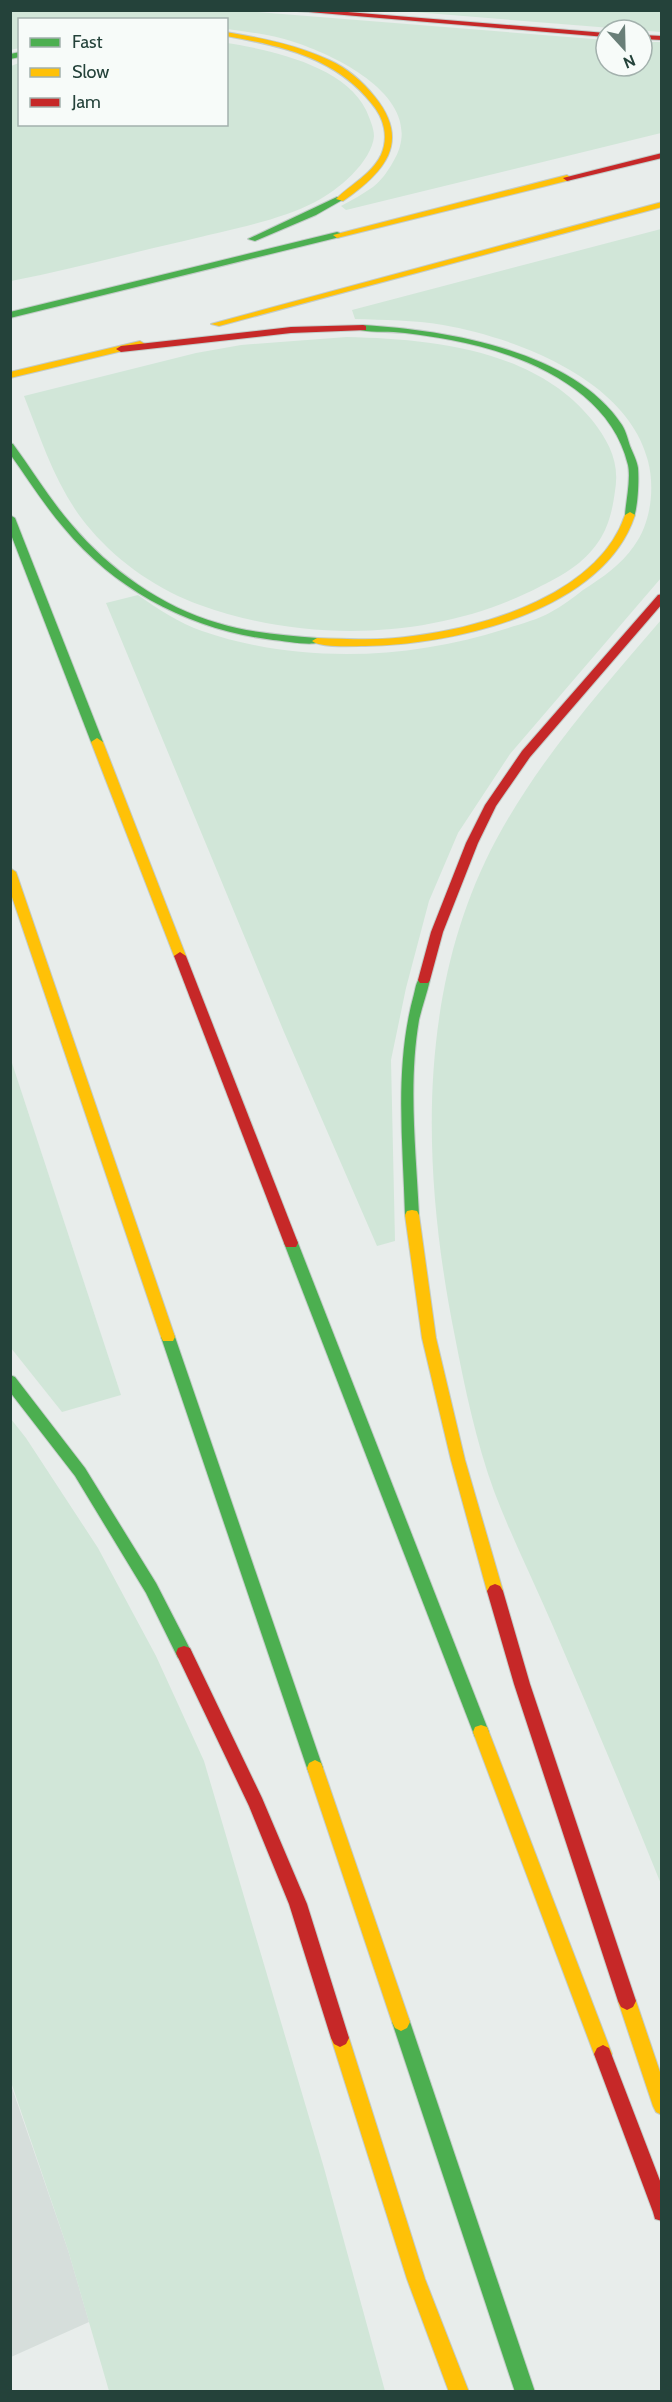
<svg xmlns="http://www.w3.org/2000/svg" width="672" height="2402" viewBox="0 0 672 2402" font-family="Cabin,sans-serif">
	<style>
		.built { fill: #d6dedb }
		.green { fill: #d1e6d8 }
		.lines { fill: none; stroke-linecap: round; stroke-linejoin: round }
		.fast-casing { stroke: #c3ccc9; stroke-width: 2 }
		.slow-casing { stroke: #c3ccc9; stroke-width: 2 }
		.jam-casing { stroke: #c3ccc9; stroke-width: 2 }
		.fast { fill: #4caf50; fill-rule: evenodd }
		.slow { fill: #ffc107; fill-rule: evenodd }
		.jam { fill: #c62828; fill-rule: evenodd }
	</style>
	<rect width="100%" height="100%" fill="#e8edeb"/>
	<polygon class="built" points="10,2082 68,2250 89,2322 11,2357"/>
	<g class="green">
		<path d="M 11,10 L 231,10 L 606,40 L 606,66 L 642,66 L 642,42 L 661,42 L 661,133 L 346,210 L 341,206 C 352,200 363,194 373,187 C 381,181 388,171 393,162 C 430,101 340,57 294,42 C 273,35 249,32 227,29 L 226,20 L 20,20 L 19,48 L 11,50 Z"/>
		<polygon points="401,11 661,11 661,32"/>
		<path d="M 227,43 C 271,50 345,66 366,110 C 369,117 374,128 374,136 C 372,162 337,191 315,202 C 279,221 224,231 184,241 C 126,254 69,270 11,281 L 11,66 L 19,63 L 20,124 L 226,124 Z"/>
		<path d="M 661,229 L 661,578 L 510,754 L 458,833 L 429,901 L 406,988 L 391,1060 L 395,1241 L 377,1246 L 284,1032 L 106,603 L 138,595 C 158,609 179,623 202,631 C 298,664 409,660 505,629 C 520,624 537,620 551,612 C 562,606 573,598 583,590 C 603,577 621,565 634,546 C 651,523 655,488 648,461 C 628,380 517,338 443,325 C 414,320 384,320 355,319 L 352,310 Z"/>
		<path d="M 347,337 C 431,339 535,349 592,420 C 609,442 620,462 615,491 C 611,521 604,542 579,563 C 568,572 553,580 541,586 C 439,640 308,644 200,605 C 160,591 119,563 91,530 C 58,493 42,442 24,396 L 196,353 L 241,345 Z"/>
		<path d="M 661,620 L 661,1884 C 626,1797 589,1710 552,1624 C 533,1580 511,1536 494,1491 C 476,1441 465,1389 455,1337 C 422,1173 415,992 496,840 C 540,758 602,689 661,620 Z"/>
		<polygon points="11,1060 121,1395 62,1412 11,1348"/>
		<polygon points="11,1419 26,1438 98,1548 156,1656 204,1761 324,2168 385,2391 109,2391 68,2250 11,2082"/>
	</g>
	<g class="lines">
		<g class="fast-casing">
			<g id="fast">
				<polygon points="20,52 20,57 10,59 10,54"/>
				<polygon points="337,197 344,199 316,215 255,241 248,239"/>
				<polygon points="337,232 340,233 340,237 10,318 10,312"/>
				<path d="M 363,325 C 445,330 573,350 622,425 C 626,431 628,440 630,446 C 633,453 637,461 638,468 C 639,481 638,505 634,517 L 626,517 L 625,515 C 626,500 631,479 628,465 C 610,388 521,353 451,340 C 436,337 421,335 405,333 C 390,331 375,333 360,330 L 360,326 Z"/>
				<path d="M 10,443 L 13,444 C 33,471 50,500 72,525 C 109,569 162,607 218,623 C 250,633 284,635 317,638 L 322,641 C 315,647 285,641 273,640 C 192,630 117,592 64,528 C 44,505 28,479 10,454 Z"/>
				<polygon points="10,515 15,518 103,742 101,745 93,745 91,742 10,532"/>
				<path d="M 424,976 L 430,980 C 427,993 422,1007 419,1020 C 408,1084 416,1151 419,1215 L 417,1219 L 407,1219 L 405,1215 C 403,1142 394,1066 414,994 C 416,987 416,978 424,976 Z"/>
				<polygon points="291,1238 296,1239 298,1243 489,1732 487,1737 481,1739 475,1737 473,1732 284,1243 286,1239"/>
				<polygon points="168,1331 173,1333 175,1337 323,1768 321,1773 315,1776 309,1773 307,1768 161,1337 163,1333"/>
				<polygon points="10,1375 15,1377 85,1468 156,1583 192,1653 190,1658 184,1660 178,1658 146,1593 75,1476 10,1392"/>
				<polygon points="401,2013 407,2016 410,2022 535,2392 515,2392 392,2022 395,2016"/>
			</g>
		</g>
		<g class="slow-casing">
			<g id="slow">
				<path d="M 226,32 C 261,38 297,45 329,60 C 347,68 363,82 375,97 C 412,143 383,173 343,201 L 336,199 C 351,184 371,175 381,155 C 389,137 384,118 372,104 C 336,58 282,46 226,36 Z"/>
				<polygon points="567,175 571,178 570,180 337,238 333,235"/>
				<polygon points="662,202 662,207 219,326 211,324"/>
				<polygon points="140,341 145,344 143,346 10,378 10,372"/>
				<path d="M 630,512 L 635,515 C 604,611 454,645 365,646 C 353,646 320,648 312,641 L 317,638 C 349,639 381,641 413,636 C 487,627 599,593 625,515 Z"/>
				<polygon points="97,738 103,742 186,956 184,959 180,960 174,956 91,742"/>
				<polygon points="10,868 16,872 175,1337 173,1341 163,1341 161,1337 10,891"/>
				<polygon points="412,1210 417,1211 419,1215 436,1338 465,1460 503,1591 500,1596 495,1598 490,1596 487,1591 451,1460 422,1338 405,1215 407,1211"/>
				<polygon points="481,1725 487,1727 489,1732 612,2054 609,2060 603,2063 597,2060 594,2054 473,1732 475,1727"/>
				<polygon points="315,1760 321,1763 323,1768 410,2022 407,2028 401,2031 395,2028 392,2022 307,1768 309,1763"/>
				<polygon points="627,1992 633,1995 636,2001 662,2078 662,2115 656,2112 653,2106 618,2001 621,1995"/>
				<polygon points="340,2029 346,2032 349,2038 425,2279 469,2392 449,2392 407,2279 331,2038 334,2032"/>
			</g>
		</g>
		<g class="jam-casing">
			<g id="jam">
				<polygon points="285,10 323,10 606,33 606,37"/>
				<polygon points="642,35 662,36 662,40 642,39"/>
				<polygon points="662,153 662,158 567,181 563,178"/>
				<polygon points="363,325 366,326 366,330 291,333 121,352 116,349 121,346 291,327"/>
				<polygon points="662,594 662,604 530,757 496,806 478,843 443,932 430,980 428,983 420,983 418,980 431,932 466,843 485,805 522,751 658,595"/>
				<polygon points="180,952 186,956 298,1243 296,1247 286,1247 284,1243 174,956"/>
				<polygon points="495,1584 500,1586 503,1591 530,1684 636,2001 633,2007 627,2010 621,2007 618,2001 514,1684 487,1591 490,1586"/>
				<polygon points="184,1646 190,1648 262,1798 307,1904 349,2038 346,2044 340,2047 334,2044 331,2038 289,1904 249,1806 176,1653 178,1648"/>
				<polygon points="603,2045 609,2048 662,2186 662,2221 655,2219 653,2212 594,2054 597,2048"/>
			</g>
		</g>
		<use href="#fast" class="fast"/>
		<use href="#slow" class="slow"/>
		<use href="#jam" class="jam"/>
	</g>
	<rect width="672" height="2402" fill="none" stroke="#24423a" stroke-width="24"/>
	<rect x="18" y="18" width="210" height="108" fill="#f7fbf9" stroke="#a3b1ad" stroke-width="1.5"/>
	<rect x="30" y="38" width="30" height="9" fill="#4caf50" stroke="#a3b1ad" stroke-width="1.5"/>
	<text x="72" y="48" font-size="18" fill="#24423a">Fast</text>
	<rect x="30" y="68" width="30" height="9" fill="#ffc107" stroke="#a3b1ad" stroke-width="1.5"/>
	<text x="72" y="78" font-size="18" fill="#24423a">Slow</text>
	<rect x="30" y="98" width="30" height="9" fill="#c62828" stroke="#a3b1ad" stroke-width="1.5"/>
	<text x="72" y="108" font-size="18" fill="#24423a">Jam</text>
	<g transform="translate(624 48) rotate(158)"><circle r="28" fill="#f7fbf9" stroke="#a3b1ad" stroke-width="1.5"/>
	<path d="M0-4.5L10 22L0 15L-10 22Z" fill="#697e78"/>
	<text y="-9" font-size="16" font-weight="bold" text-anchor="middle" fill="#24423a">N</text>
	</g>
</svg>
